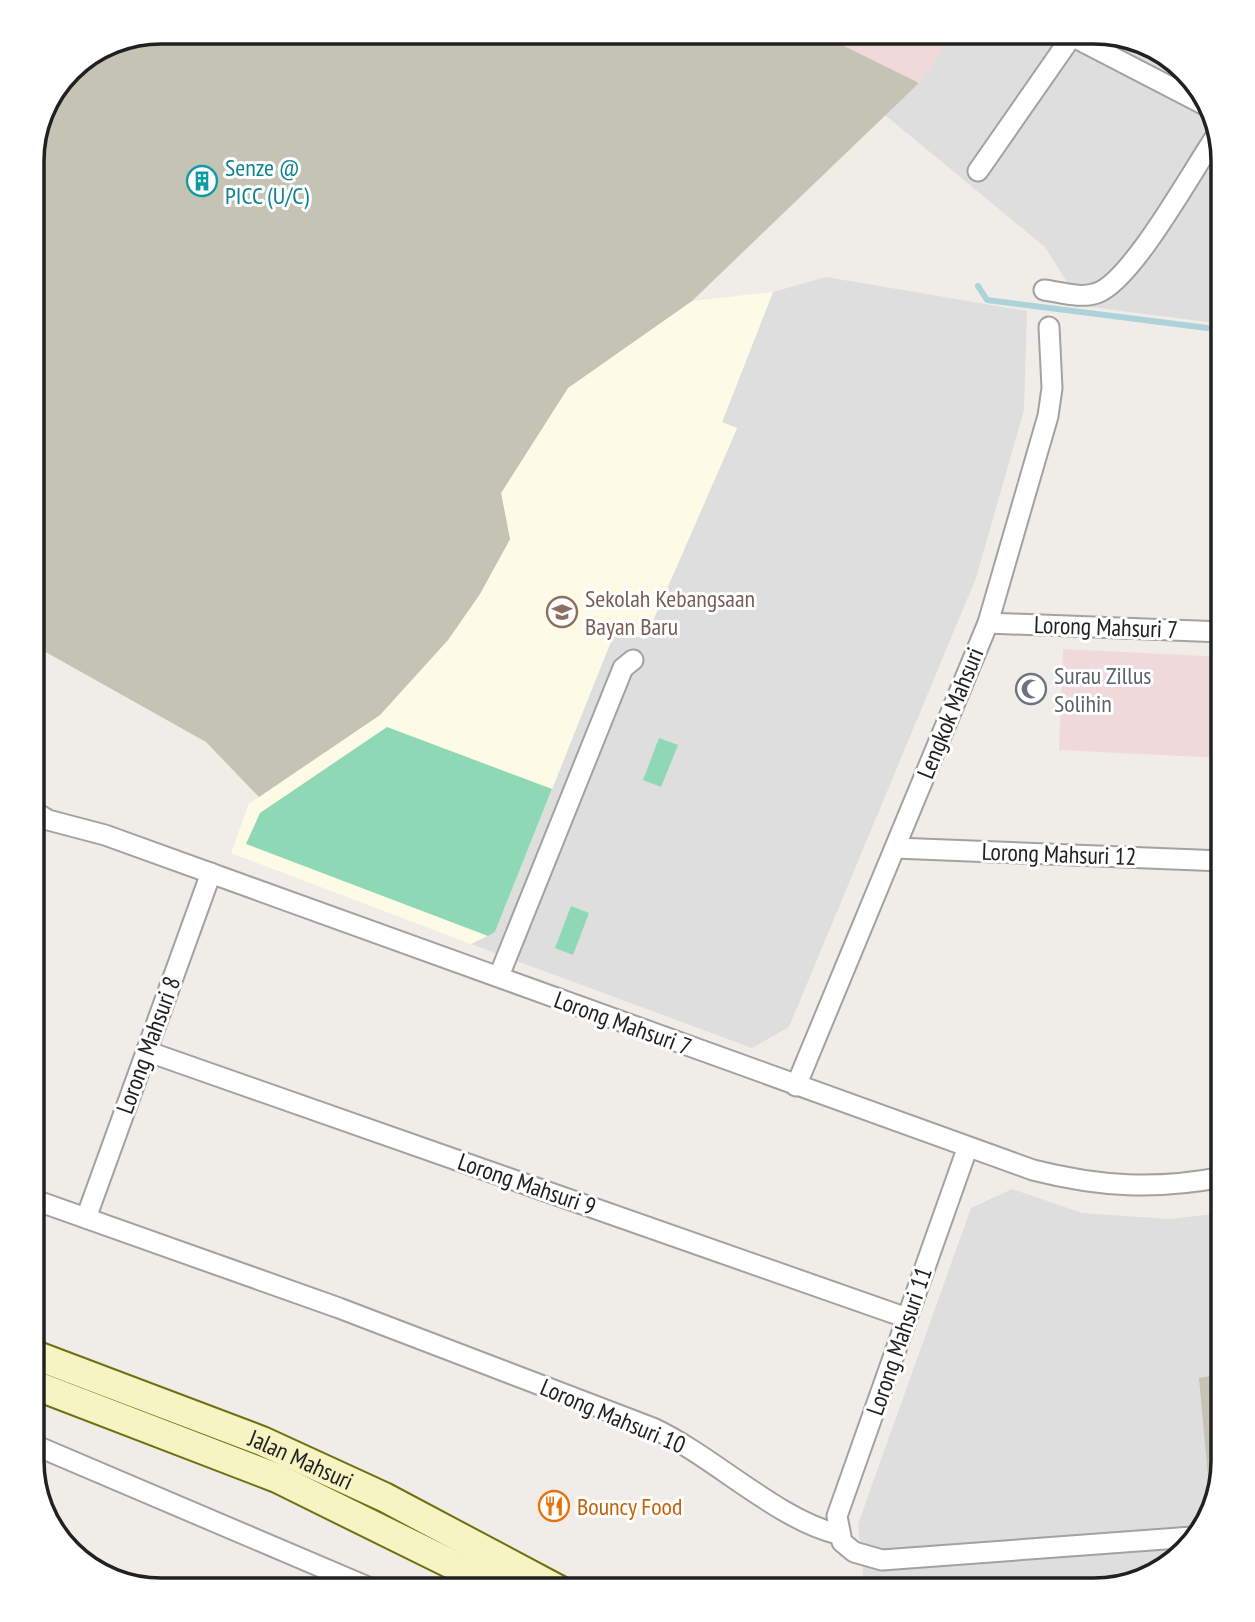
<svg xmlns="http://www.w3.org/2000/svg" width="1255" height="1622" viewBox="0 0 1255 1622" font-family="'PT Sans Narrow',sans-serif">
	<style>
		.residential { fill: #dfdede }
		.commercial { fill: #efd9da }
		.education { fill: #fdfbe5 }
		.construction { fill: #c4c3b4 }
		.pitch { fill: #8ed8b6 }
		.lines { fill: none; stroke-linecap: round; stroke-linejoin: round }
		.stream { stroke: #add3da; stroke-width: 6 }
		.street-casing { stroke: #a2a2a2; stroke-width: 23 }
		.secondary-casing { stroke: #6d710f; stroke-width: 32 }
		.street { stroke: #fff; stroke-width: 19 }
		.secondary { stroke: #f5f4c2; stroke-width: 28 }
		.labels { text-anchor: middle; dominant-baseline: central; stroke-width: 6; stroke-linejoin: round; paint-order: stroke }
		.culture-label { font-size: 24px; fill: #0d838f; stroke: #fff; text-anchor: start }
		.education-label { font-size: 24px; fill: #785e54; stroke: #fff; text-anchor: start }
		.street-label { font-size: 24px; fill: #212121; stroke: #fff }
		.worship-label { font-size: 24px; fill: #5b616d; stroke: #fff; text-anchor: start }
		.food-label { font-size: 24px; fill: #c56008; stroke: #fff; text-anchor: start }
		.rim { fill: none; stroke: #212121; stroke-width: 3.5 }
	</style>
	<rect width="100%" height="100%" fill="#f0ede8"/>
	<g class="residential">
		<polygon points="954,32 1103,32 1159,49 1202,89 1223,161 1223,324 1082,306 1045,247 885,115 919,83"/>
		<polygon points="826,277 1027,311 1024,410 976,578 789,1027 752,1048 471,944 495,932 616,629 645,639 737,429 722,422 773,292"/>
		<polygon points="1012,1189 1082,1213 1169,1219 1223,1213 1223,1462 1206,1526 1166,1569 1095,1590 858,1590 863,1576 858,1524 971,1208"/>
	</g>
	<g class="commercial">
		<polygon points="816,32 954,32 919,83"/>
		<polygon points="1063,649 1223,657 1223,758 1059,750"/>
	</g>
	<polygon class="education" points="773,292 722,422 737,428 645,639 616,629 495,932 471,944 231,853 249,804 380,715 448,640 480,594 510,540 501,493 568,388 692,301"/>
	<g class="construction">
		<polygon points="161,32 816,32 919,83 692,301 568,388 501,493 510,539 480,594 448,640 380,715 259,797 206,742 42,650 32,653 32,152 45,103 75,64"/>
		<polygon points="1223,1374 1223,1462 1211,1509 1199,1378"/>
	</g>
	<g class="pitch">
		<polygon points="387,727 552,789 495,932 488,936 246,844 260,813"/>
		<polygon points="659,738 678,745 661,787 643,780"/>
		<polygon points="571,906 589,913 573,955 555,948"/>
	</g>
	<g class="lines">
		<polyline class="stream" points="978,286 987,300 1223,330"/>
		<g class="street-casing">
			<g id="street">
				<polyline points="1064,32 1207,106"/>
				<polyline points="978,171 1072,36"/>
				<path d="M 1044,290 C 1060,292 1081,299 1097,293 C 1132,281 1192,171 1216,136"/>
				<polyline points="988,623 1223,632"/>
				<path d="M 32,810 L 48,820 L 105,835 L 1033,1170 C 1100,1187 1156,1190 1223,1177"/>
				<polyline points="895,848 1223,861"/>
				<polyline points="499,976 623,668 633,660"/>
				<polyline points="146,1051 907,1318"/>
				<polyline points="796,1086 988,623 1048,416 1052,388 1049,327"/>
				<polyline points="967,1149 837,1516 842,1542 854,1552 882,1560 1192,1537"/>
				<path d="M 32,1199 L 339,1308 L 653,1428 C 713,1456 778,1520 838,1534"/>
				<polyline points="86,1218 211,873"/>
				<polyline points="32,1444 375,1590"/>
			</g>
		</g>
		<g class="secondary-casing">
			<g id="secondary">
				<path id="s1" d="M 32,1354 L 262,1441 L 384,1497 L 559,1590"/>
				<polyline points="32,1384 277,1478 504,1590"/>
			</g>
		</g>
		<use href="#street" class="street"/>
		<use href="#secondary" class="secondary"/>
	</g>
	<defs>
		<g id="building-ring" transform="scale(1.575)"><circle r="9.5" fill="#fff" stroke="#0f9aa8" stroke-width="1.5"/><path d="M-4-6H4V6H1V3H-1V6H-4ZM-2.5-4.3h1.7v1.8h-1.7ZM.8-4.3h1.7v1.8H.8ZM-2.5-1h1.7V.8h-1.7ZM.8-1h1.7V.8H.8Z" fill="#0f9aa8"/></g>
		<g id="school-ring" transform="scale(1.575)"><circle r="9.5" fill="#fff" stroke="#8d6e63" stroke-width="1.5"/><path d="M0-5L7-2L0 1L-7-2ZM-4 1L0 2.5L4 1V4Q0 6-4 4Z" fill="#8d6e63"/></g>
		<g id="mosque-ring" transform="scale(1.575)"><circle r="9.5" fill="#fff" stroke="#6b7280" stroke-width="1.5"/><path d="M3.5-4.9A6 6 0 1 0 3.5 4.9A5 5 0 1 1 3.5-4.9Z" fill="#6b7280"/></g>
		<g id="restaurant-ring" transform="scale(1.575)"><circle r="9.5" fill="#fff" stroke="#e8710a" stroke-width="1.5"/><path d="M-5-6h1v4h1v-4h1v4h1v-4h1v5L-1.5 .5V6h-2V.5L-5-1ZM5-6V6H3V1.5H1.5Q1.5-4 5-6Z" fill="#e8710a"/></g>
	</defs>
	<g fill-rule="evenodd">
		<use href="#building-ring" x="202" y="181"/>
		<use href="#school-ring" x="562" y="612"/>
		<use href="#mosque-ring" x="1031" y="689"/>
		<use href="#restaurant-ring" x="554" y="1506"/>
	</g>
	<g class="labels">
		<g class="culture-label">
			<text x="225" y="167">Senze @<tspan x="225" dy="28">PICC (U/C)</tspan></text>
		</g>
		<g class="education-label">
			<text x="585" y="598">Sekolah Kebangsaan<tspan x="585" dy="28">Bayan Baru</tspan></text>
		</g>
		<g class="street-label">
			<text transform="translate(1106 627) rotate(2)">Lorong Mahsuri 7</text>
			<text transform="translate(950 713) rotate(-68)">Lengkok Mahsuri</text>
			<text transform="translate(1059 854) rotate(2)">Lorong Mahsuri 12</text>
			<text transform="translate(623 1023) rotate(20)">Lorong Mahsuri 7</text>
			<text transform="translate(148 1045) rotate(-70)">Lorong Mahsuri 8</text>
			<text transform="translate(527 1184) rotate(19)">Lorong Mahsuri 9</text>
			<text transform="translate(899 1341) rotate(-71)">Lorong Mahsuri 11</text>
			<text transform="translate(613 1416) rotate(23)">Lorong Mahsuri 10</text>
			<text stroke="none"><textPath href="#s1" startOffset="289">Jalan Mahsuri</textPath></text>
		</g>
		<g class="worship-label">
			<text x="1054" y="675">Surau Zillus<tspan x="1054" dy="28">Solihin</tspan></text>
		</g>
		<g class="food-label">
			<text x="577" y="1506">Bouncy Food</text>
		</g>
	</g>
	<path d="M0 0H1255V1622H0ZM161 44H1094A117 117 0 0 1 1211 161V1461A117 117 0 0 1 1094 1578H161A117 117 0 0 1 44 1461V161A117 117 0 0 1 161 44Z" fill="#fff" fill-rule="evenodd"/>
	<path class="rim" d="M161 44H1094A117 117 0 0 1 1211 161V1461A117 117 0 0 1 1094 1578H161A117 117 0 0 1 44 1461V161A117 117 0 0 1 161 44Z"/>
</svg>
